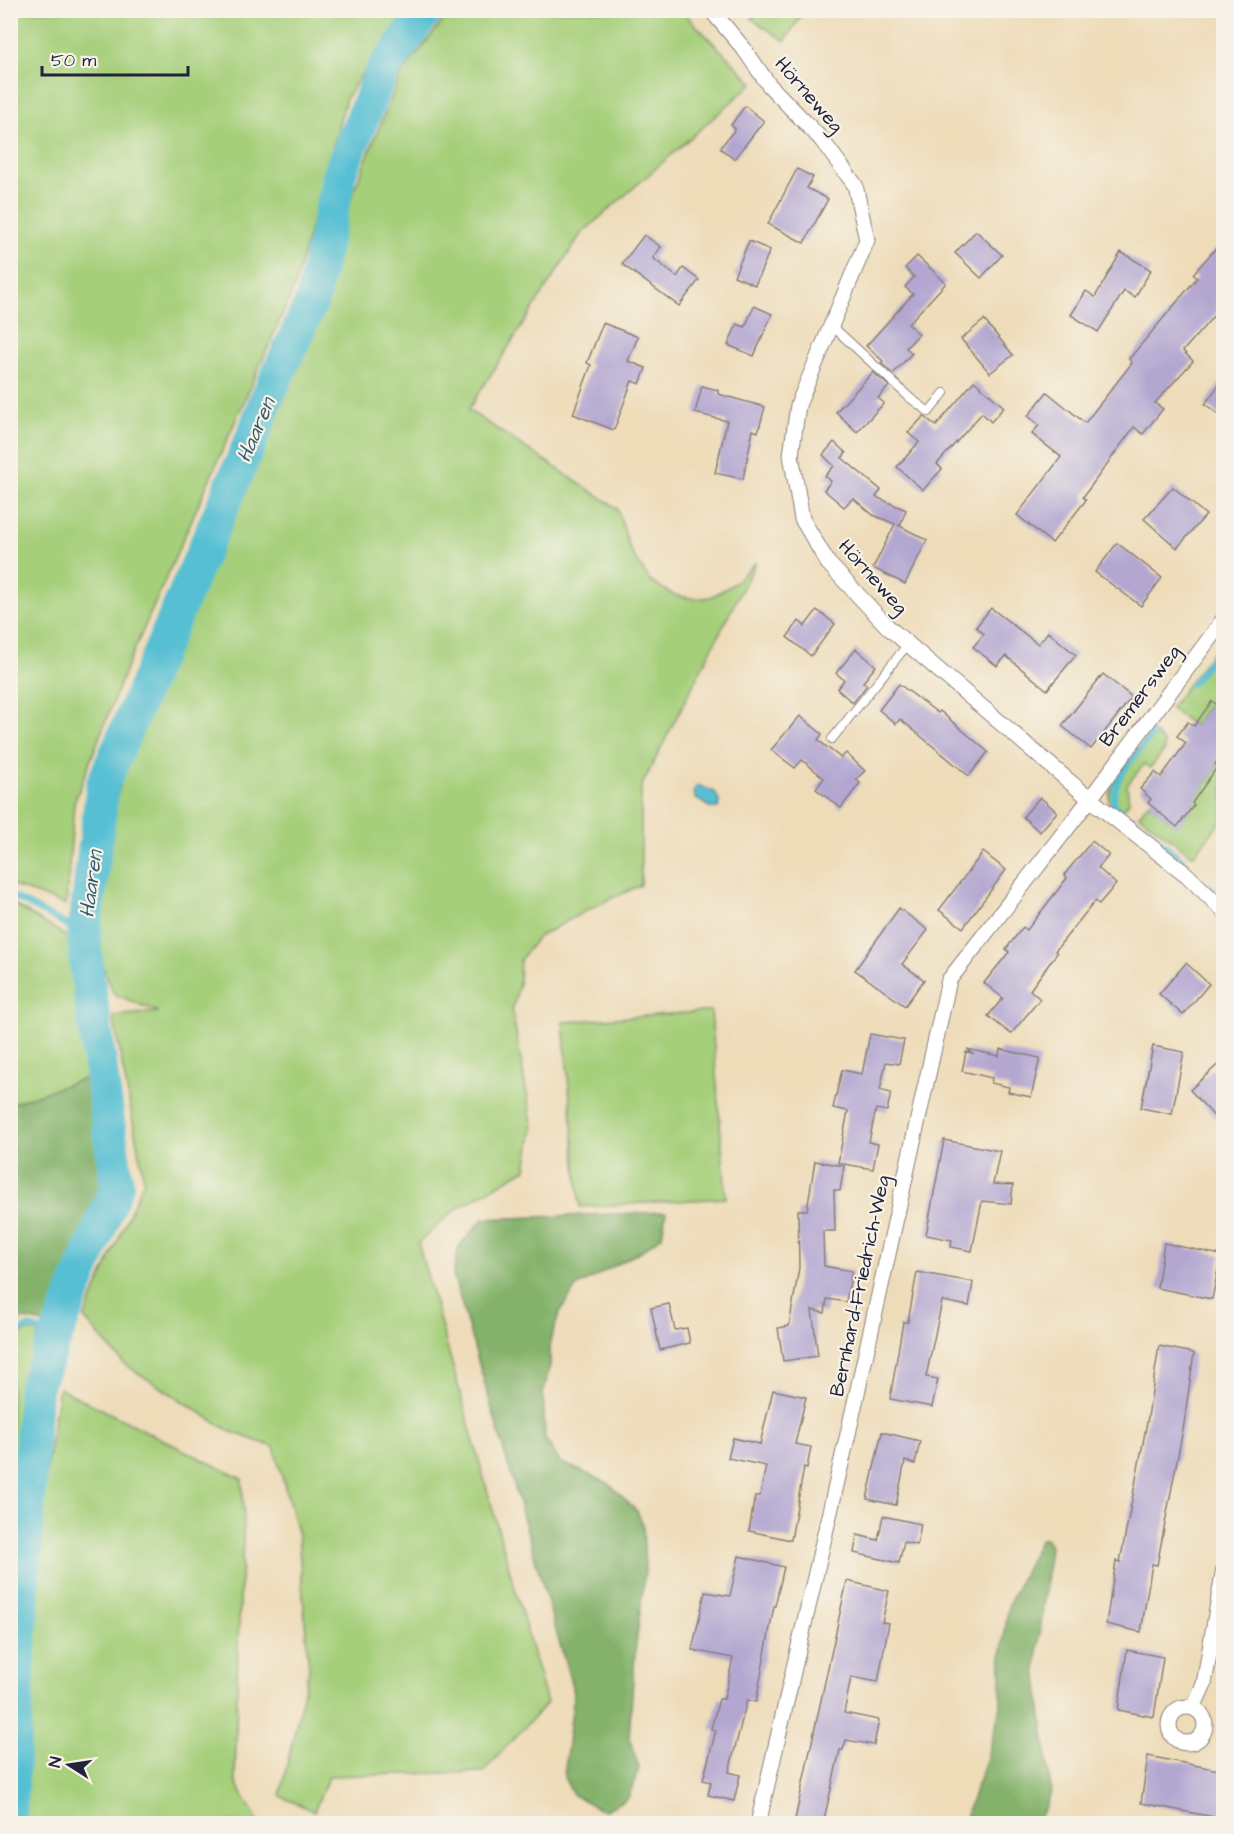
<svg xmlns="http://www.w3.org/2000/svg" width="1234" height="1834" viewBox="0 0 1234 1834" font-family="'Architects Daughter',sans-serif">
	<style>
		.green { fill: #a6cf7a; stroke: #64785a; stroke-width: 1.5 }
		.forest { fill: #84b26a; stroke: #536a52; stroke-width: 1.5 }
		.water { fill: #56bfd3; stroke: #3c7087; stroke-width: 1.5 }
		.lines { fill: none; stroke-linecap: round; stroke-linejoin: round }
		.stream { stroke: #56bfd3; stroke-width: 6 }
		.river { stroke: #56bfd3; stroke-width: 34 }
		.building { fill: #b3a7d1 }
		.lane-casing { stroke: #887f7a; stroke-width: 10 }
		.street-casing { stroke: #887f7a; stroke-width: 17 }
		.lane { stroke: #fff; stroke-width: 8 }
		.street { stroke: #fff; stroke-width: 15 }
		.labels { text-anchor: middle; dominant-baseline: central; stroke-width: 4.5; stroke-linejoin: round; paint-order: stroke }
		.street-label { font-size: 20px; fill: #22223b; stroke: #f7f3e8 }
		.water-label { font-size: 21px; font-style: italic; fill: #345970; stroke: #f7f3e8 }
	</style>
	<rect width="100%" height="100%" fill="#f7f3e8"/>
	<filter id="ink" filterUnits="userSpaceOnUse"><feTurbulence type="fractalNoise" baseFrequency=".0167" numOctaves="2"/><feDisplacementMap in="SourceGraphic" scale="12" xChannelSelector="R" yChannelSelector="G"/><feConvolveMatrix kernelMatrix="1 2 1 2 8 2 1 2 1" color-interpolation-filters="sRGB"/></filter>
	<filter id="wash" filterUnits="userSpaceOnUse"><feTurbulence type="fractalNoise" baseFrequency=".008" numOctaves="4" result="noise"/><feDisplacementMap in="SourceGraphic" scale="24" xChannelSelector="R" yChannelSelector="G"/><feGaussianBlur stdDeviation="1.35" result="paint"/><feColorMatrix in="noise" values="0 0 0 0 0 0 0 0 0 0 0 0 0 0 0 0 0 1.4 0 .05"/><feComposite in="paint" operator="in"/></filter>
	<g filter="url(#wash)">
		<rect width="100%" height="100%" fill="#eedcb9"/>
		<g class="green">
			<polygon points="10,11 405,11 346,98 294,288 125,671 74,803 66,905 11,885"/>
			<polygon points="450,11 682,11 753,83 581,234 468,410 617,508 631,552 651,582 674,595 695,599 711,597 732,585 756,562 641,787 641,885 591,908 538,937 520,960 519,984 512,1011 533,1128 526,1169 456,1209 418,1243 547,1703 483,1772 329,1776 314,1811 280,1796 309,1669 298,1535 274,1447 231,1432 124,1364 84,1318 144,1180 113,1016 158,1012 114,994 100,959 98,915 105,845 123,774 164,665 322,312 352,195 400,76"/>
			<polygon points="757,11 757,10 804,11 785,41 752,19"/>
			<polygon points="1221,641 1224,644 1223,710 1212,701 1194,726 1170,708"/>
			<path d="M 1152,731 L 1164,743 L 1164,751 L 1150,768 L 1144,764 L 1127,785 L 1129,802 L 1120,814 C 1117,811 1112,807 1110,804 C 1102,785 1140,746 1152,731 Z"/>
			<polygon points="1190,745 1223,752 1223,819 1193,856 1139,815 1148,803 1177,826 1194,805 1161,777 1168,768 1200,791 1218,766"/>
			<polygon points="10,902 69,938 86,1078 11,1104"/>
			<polygon points="711,1011 726,1198 580,1207 563,1022"/>
			<polygon points="28,1331 39,1333 21,1392 11,1578 11,1339"/>
			<polygon points="59,1388 242,1479 244,1518 238,1643 235,1781 259,1823 25,1823 41,1506"/>
		</g>
		<g class="forest">
			<polygon points="86,1078 107,1183 50,1324 23,1319 11,1327 11,1104"/>
			<polygon points="666,1212 662,1236 641,1251 576,1287 560,1312 550,1341 550,1366 543,1394 545,1439 560,1462 608,1483 637,1511 643,1525 645,1571 635,1652 629,1738 639,1768 628,1798 604,1811 573,1795 564,1777 574,1693 453,1274 459,1246 483,1219"/>
			<path d="M 1040,1539 L 1046,1539 L 1050,1547 L 1036,1668 L 1051,1792 C 1048,1804 1043,1814 1034,1823 L 963,1823 L 986,1761 L 1001,1706 L 1001,1658 L 1009,1604 Z"/>
		</g>
		<polygon class="water" points="697,785 715,792 720,803 718,808 711,808 695,798 694,791"/>
		<g class="lines">
			<g class="stream">
				<polyline points="1192,684 1222,644"/>
				<path d="M 1121,810 L 1114,804 C 1111,778 1137,755 1152,735"/>
				<polyline points="1132,818 1185,862"/>
				<polyline points="1209,886 1224,900"/>
				<polyline points="10,895 84,934"/>
				<polyline points="10,1336 28,1327 56,1335"/>
			</g>
			<polyline class="river" points="10,1808 35,1388 117,1185 87,971 84,934 103,784 255,431 265,402 312,300 340,172 382,71 427,10"/>
		</g>
		<g id="blocks">
			<g class="building">
				<polygon points="745,106 764,121 734,159 720,148 735,129 731,125"/>
				<polygon points="797,169 813,177 807,188 828,199 804,243 768,224"/>
				<polygon points="976,231 1002,255 981,278 955,253"/>
				<polygon points="644,235 661,247 653,258 677,277 683,268 699,280 679,306 622,264"/>
				<polygon points="749,241 770,250 755,285 734,276"/>
				<polygon points="1215,249 1224,257 1224,304 1183,351 1193,361 1155,403 1163,409 1143,434 1134,427 1083,497 1086,500 1052,543 1017,515 1061,457 1032,434 1039,425 1028,416 1047,392 1085,423 1132,363 1129,359 1197,278 1193,274"/>
				<polygon points="1121,252 1151,270 1135,297 1124,291 1098,332 1071,315 1086,291 1095,297"/>
				<polygon points="917,256 946,283 908,324 919,334 906,348 912,353 893,374 881,363 883,361 866,346 913,294 905,287 914,277 905,268"/>
				<polygon points="754,306 772,314 754,356 728,345 737,324 745,327"/>
				<polygon points="984,320 1013,355 990,373 961,339"/>
				<polygon points="603,323 638,337 628,361 646,368 640,384 632,381 614,430 573,414 591,365 587,363"/>
				<polygon points="873,372 889,386 878,398 884,403 857,432 836,412"/>
				<polygon points="1224,378 1224,418 1205,404"/>
				<polygon points="974,381 1004,407 991,422 982,413 937,464 942,469 923,490 897,467 919,442 908,433 924,416 936,426"/>
				<polygon points="702,386 718,390 718,394 765,407 758,432 753,430 743,479 715,473 727,421 695,413"/>
				<polygon points="834,442 846,453 842,458 881,490 876,497 906,510 900,526 898,525 927,540 905,584 873,568 895,524 873,515 853,498 844,507 824,490 831,481 825,476 834,466 823,455"/>
				<polygon points="1173,487 1206,515 1177,548 1144,519"/>
				<polygon points="1117,543 1162,578 1141,606 1095,572"/>
				<polygon points="991,608 1038,644 1048,632 1076,655 1047,690 1006,656 997,666 973,647 984,634 976,627"/>
				<polygon points="817,610 835,624 811,656 787,637 799,621 805,626"/>
				<polygon points="856,649 876,666 863,682 867,685 853,703 837,689 844,680 836,673"/>
				<polygon points="1103,674 1132,697 1091,749 1062,726"/>
				<polygon points="899,684 938,713 940,711 988,752 969,776 900,719 896,724 879,710"/>
				<polygon points="1212,701 1224,710 1224,752 1215,764 1218,766 1192,803 1194,805 1177,827 1148,803 1151,799 1140,789 1155,772 1161,777 1186,743 1177,736 1188,722 1194,726"/>
				<polygon points="800,716 822,734 818,740 841,758 846,753 865,771 856,779 860,783 841,808 816,789 824,778 802,760 795,768 771,750"/>
				<polygon points="1040,797 1057,812 1040,832 1023,817"/>
				<polygon points="1092,841 1109,855 1098,868 1116,884 1099,904 1095,901 1055,951 1057,953 1030,990 1040,999 1011,1034 988,1016 1003,998 984,983 1009,952 1006,949 1023,927 1027,930 1067,878 1064,875"/>
				<polygon points="983,852 1006,870 963,928 939,910"/>
				<polygon points="899,908 928,930 902,964 924,980 905,1006 855,970"/>
				<polygon points="1186,963 1209,984 1183,1015 1159,994"/>
				<polygon points="870,1034 904,1040 899,1064 886,1062 880,1090 891,1093 887,1111 876,1109 869,1142 878,1144 873,1169 838,1163 848,1111 833,1108 842,1070 862,1074"/>
				<polygon points="1153,1046 1184,1052 1172,1114 1141,1108"/>
				<polygon points="967,1049 999,1056 1000,1049 1040,1058 1031,1097 1008,1092 1009,1087 991,1083 992,1078 962,1071 966,1052 972,1053"/>
				<polygon points="1224,1059 1224,1127 1190,1090"/>
				<polygon points="944,1140 1000,1151 993,1184 1013,1185 1011,1204 982,1201 972,1251 951,1247 952,1240 926,1235"/>
				<polygon points="815,1161 844,1166 840,1191 834,1190 835,1231 823,1231 824,1266 852,1271 846,1302 827,1299 825,1313 812,1310 818,1356 783,1361 778,1328 789,1326 799,1268 798,1210 807,1210"/>
				<polygon points="1164,1243 1221,1255 1212,1299 1157,1288"/>
				<polygon points="917,1272 973,1282 969,1306 942,1301 926,1377 938,1379 932,1407 890,1399 903,1322 908,1322"/>
				<polygon points="669,1304 675,1330 687,1328 690,1343 660,1350 651,1308"/>
				<polygon points="1159,1346 1194,1353 1184,1424 1157,1565 1152,1564 1141,1632 1106,1624 1116,1561 1120,1562 1148,1417"/>
				<polygon points="773,1390 806,1397 795,1444 811,1447 807,1468 804,1467 791,1540 749,1531 755,1496 760,1496 766,1466 728,1458 733,1438 760,1444"/>
				<polygon points="882,1432 920,1441 915,1464 905,1461 896,1505 867,1499"/>
				<polygon points="883,1516 921,1524 917,1545 904,1542 899,1563 854,1553 857,1535 878,1540"/>
				<polygon points="739,1556 784,1567 775,1606 774,1606 756,1702 747,1700 729,1772 740,1775 734,1801 708,1795 711,1782 703,1780 716,1730 711,1729 719,1699 724,1699 733,1658 692,1650 705,1592 730,1596"/>
				<polygon points="847,1581 889,1591 882,1622 889,1623 878,1682 851,1677 844,1713 879,1720 874,1745 846,1740 843,1750 840,1750 823,1824 794,1824"/>
				<polygon points="1127,1650 1163,1657 1154,1717 1118,1710"/>
				<polygon points="1148,1756 1224,1771 1224,1819 1141,1803"/>
			</g>
		</g>
	</g>
	<g filter="url(#ink)">
		<use href="#blocks" fill-opacity="0" stroke="#887f7a" stroke-width="1.5"/>
		<g class="lines">
			<g class="lane-casing">
				<g id="lane">
					<polyline points="831,325 910,398 929,412 944,393"/>
					<polyline points="832,739 908,644"/>
				</g>
			</g>
			<g class="street-casing">
				<g id="street">
					<polyline points="711,10 744,49 769,85 821,139 855,185 867,240 798,405 791,455 802,519 828,563 888,627 1090,799 1187,875 1224,911"/>
					<circle cx="1187" cy="1725" r="18"/>
					<polyline points="1193,1708 1204,1684 1224,1568"/>
					<polyline points="758,1824 850,1425 949,980 1090,799 1224,619"/>
				</g>
			</g>
			<use href="#lane" class="lane"/>
			<use href="#street" class="street"/>
		</g>
	</g>
	<g class="labels">
		<g class="street-label">
			<text transform="translate(809 95) rotate(49)">Hörneweg</text>
			<text transform="translate(873 577) rotate(48)">Hörneweg</text>
			<text transform="translate(1140 696) rotate(-53)">Bremersweg</text>
			<text transform="translate(860 1286) rotate(-78)">Bernhard-Friedrich-Weg</text>
		</g>
		<g class="water-label">
			<text transform="translate(256 430) rotate(-67)">Haaren</text>
			<text transform="translate(91 884) rotate(-83)">Haaren</text>
		</g>
	</g>
	<rect width="1234" height="1834" fill="none" stroke="#f7f3e8" stroke-width="36"/>
	<g transform="translate(69 1765) rotate(282)" stroke="#f7f3e8" stroke-width="4.5" paint-order="stroke">
	<path d="M0-4.5L10 22L0 15L-10 22Z" fill="#22223b"/>
	<text y="-9" font-size="16" font-weight="bold" text-anchor="middle" fill="#22223b">N</text>
	</g>
	<path d="M42 66v9h146v-9" fill="none" stroke="#22223b" stroke-width="3"/>
	<text x="51" y="66" font-size="18" fill="#22223b" stroke="#f7f3e8" stroke-width="4.5" paint-order="stroke">50 m</text>
</svg>
